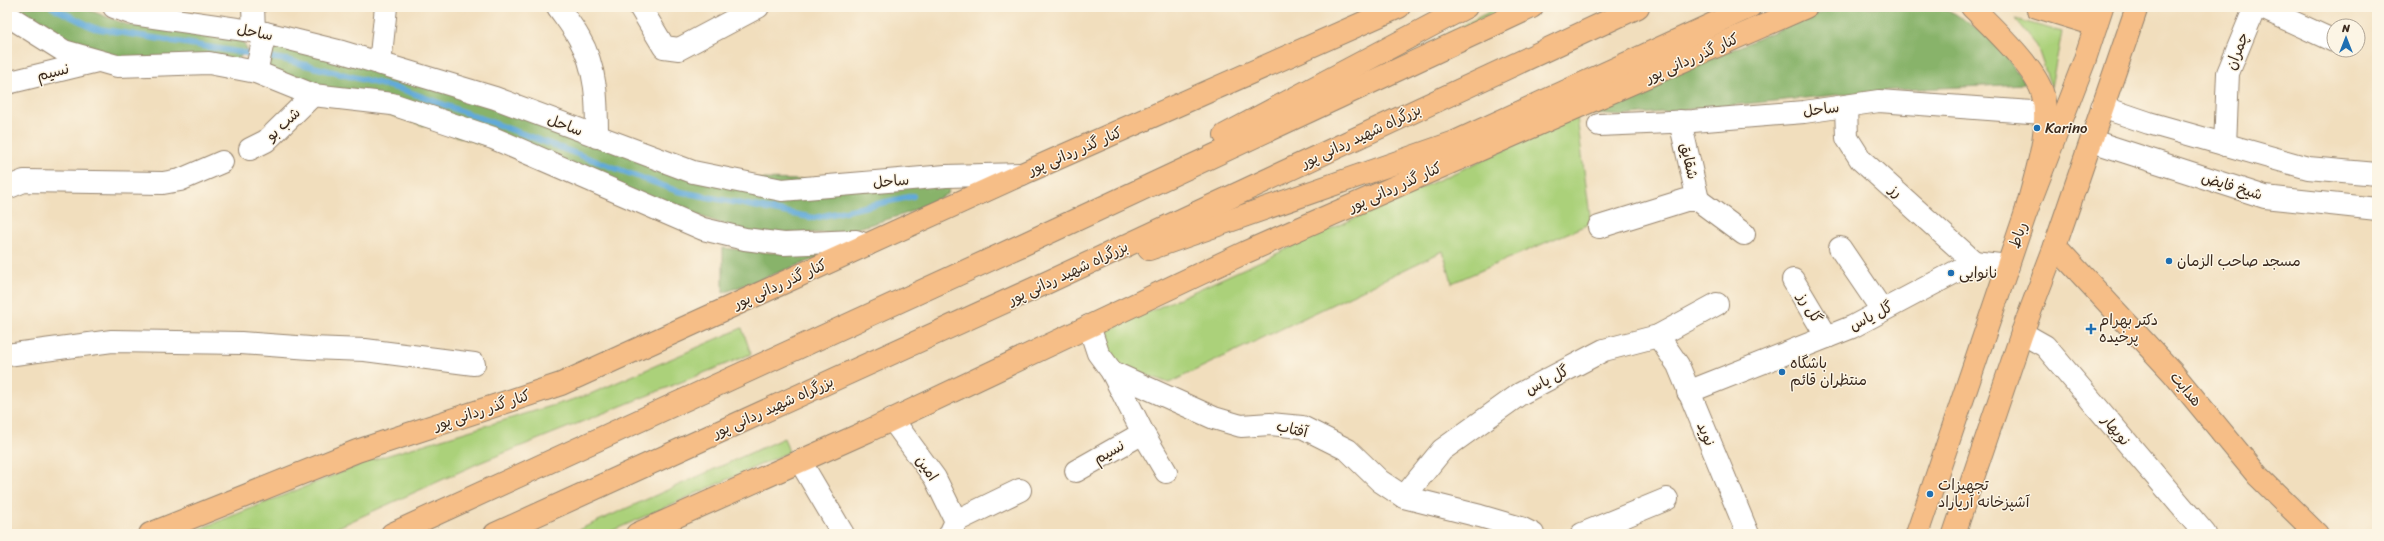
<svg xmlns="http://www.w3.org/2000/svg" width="2384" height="541" viewBox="0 0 2384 541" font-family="Sriracha,'Playpen Sans Arabic',sans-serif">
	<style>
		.green { fill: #abd17a; stroke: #737e4c }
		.forest { fill: #88b36a; stroke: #626e44 }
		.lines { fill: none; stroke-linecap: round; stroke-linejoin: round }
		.stream { stroke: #62aad9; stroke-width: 6 }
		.minor-casing { stroke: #96846e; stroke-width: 24 }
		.major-casing { stroke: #96846e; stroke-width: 24 }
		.highway-casing { stroke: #96846e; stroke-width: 24 }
		.minor { stroke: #fff; stroke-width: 22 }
		.major { stroke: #f6be87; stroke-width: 22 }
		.highway { stroke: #f6be87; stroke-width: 22 }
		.poi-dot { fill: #1f6fb2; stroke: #fcf5e5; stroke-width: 1.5 }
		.labels { text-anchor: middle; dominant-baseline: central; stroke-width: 3; stroke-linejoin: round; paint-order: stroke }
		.street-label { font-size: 15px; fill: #3b2a1e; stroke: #fcf5e5 }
		.poi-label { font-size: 15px; fill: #3b2a1e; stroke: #fcf5e5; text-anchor: start }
	</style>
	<rect width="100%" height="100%" fill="#fcf5e5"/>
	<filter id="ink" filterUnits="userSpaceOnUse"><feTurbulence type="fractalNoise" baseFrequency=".025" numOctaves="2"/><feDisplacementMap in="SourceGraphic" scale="8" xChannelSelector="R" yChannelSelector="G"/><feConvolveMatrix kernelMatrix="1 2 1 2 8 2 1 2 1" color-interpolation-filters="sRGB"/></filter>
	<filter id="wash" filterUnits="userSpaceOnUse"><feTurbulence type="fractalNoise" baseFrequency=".012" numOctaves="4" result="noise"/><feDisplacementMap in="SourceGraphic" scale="16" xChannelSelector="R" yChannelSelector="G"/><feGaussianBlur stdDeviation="0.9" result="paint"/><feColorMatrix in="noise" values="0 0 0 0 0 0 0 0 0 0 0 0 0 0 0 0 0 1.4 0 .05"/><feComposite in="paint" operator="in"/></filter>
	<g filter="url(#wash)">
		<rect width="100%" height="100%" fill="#f1debd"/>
		<g class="green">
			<polygon points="1499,7 1508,7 1400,57"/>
			<polygon points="2015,19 2062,32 2051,87 2037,46"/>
			<polygon points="1577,117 1591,223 1452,283 1443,251 1169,383 1116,364 1103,345 1109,330"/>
			<polygon points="742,328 751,354 479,463 323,534 187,534 372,460 588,395"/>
			<polygon points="784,438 789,452 605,534 569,534"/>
		</g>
		<g class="forest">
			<path d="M 10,7 L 81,7 L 128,25 L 241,40 L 247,49 L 237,61 C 201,60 163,62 127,58 C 85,52 46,29 10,7 Z"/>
			<polygon points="1837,7 1934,7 1954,13 1997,42 2025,84 1876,91 1621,116 1585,113 1778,30"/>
			<polygon points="272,40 427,81 688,177 950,184 948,194 905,214 842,233 749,233 613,186 315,91 264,70"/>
			<polygon points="723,248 771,253 834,252 723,293"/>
		</g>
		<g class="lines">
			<polyline class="stream" points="52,7 94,28 286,60 404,90 677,191 814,218 913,196"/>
		</g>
	</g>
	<g filter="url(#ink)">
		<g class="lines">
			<g class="minor-casing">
				<g id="minor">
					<polyline points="114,7 133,14 265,33 342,52 495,98 693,172 782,190 946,176 1022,174"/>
					<polyline points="253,7 254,31"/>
					<path d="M 558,7 C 565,17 573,27 579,38 C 597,68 597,103 597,137"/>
					<polyline points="640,7 664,47 679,49 758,7"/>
					<polyline points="2260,7 2334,41"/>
					<polyline points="7,15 64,51 117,66 209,63 256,72 313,95 392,104 493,138 703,229 745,239 784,244 856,241 867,245"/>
					<polyline points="380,64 386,7"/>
					<polyline points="256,72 265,33"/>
					<polyline points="7,83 97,61"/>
					<polyline points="1846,106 1847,138 1861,160 1974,262"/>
					<polyline points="2102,107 2149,123 2308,168 2377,174"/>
					<polyline points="1680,121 1698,200"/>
					<polyline points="1599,125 1693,121 1804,112 1879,101 2044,113"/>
					<polyline points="2092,141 2265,197 2377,209"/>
					<polyline points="2225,145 2228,73 2255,7"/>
					<polyline points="250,149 266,141 313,95"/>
					<polyline points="7,188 24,181 163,183 180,180 222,162"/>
					<polyline points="1599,227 1686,200 1698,200 1744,234"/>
					<polyline points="1840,248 1882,310"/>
					<polyline points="1793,280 1827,337"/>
					<polyline points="1089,326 1098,353 1112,372 1214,418 1241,426 1270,424 1302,427 1348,450 1380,481 1404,497 1480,516 1521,528 1533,534"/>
					<polyline points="2022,333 2045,346 2205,534"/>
					<polyline points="1658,336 1678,365 1748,534"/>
					<polyline points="7,355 112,341 241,343 310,348 365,350 474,364"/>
					<polyline points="1112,372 1143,433 1166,472"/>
					<polyline points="1688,392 1852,327 1974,262 2008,266"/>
					<polyline points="892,419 935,478 956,521 950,534"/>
					<polyline points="800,461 843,534"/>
					<polyline points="1076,471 1143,433"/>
					<polyline points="1404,497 1442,450 1520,394 1604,350 1658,336 1717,304"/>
					<polyline points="956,521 1020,490"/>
					<polyline points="1582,534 1667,499"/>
				</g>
			</g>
			<g class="major-casing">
				<g id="major">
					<polyline points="2055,246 2173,373 2258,476 2317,534"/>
					<polyline points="150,534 357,451 561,384 1022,174 1399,7"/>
					<polyline points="637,534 868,431 1246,252 1806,7"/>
					<polyline points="1917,534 2026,212 2084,62 2102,7"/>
					<polyline points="1954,534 2022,333 2055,246 2137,7"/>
				</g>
			</g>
			<g class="highway-casing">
				<g id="highway">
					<path d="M 1972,7 C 1991,26 2037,69 2043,95 C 2051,133 2035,175 2026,212"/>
					<polyline points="2037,7 2096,25"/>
					<polyline points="1225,135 1466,7"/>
					<polyline points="1149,249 1455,142 1750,7"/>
					<polyline points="392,534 1020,246 1532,7"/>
					<polyline points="495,534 1033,289 1638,7"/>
				</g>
			</g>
			<use href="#minor" class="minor"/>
			<use href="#major" class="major"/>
			<use href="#highway" class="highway"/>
		</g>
	</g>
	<g class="poi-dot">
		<circle cx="2037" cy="128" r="4"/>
		<circle cx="2169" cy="261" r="4"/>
		<circle cx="1951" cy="273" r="4"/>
		<path d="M2089 323h4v4h4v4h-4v4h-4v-4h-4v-4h4z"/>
		<circle cx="1782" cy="372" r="4"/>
		<circle cx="1930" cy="494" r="4"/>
	</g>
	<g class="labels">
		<g class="street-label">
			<text transform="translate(255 32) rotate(11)">ساحل</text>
			<text transform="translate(2237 51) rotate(-69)">چمران</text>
			<text transform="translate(1692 58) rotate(-24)">کنار گذر ردانی پور</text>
			<text transform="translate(53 72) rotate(-14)">نسیم</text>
			<text transform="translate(1821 109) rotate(-7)">ساحل</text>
			<text transform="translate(283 124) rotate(-43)">شب بو</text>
			<text transform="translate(565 125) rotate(21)">ساحل</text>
			<text transform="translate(1361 136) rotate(-25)">بزرگراه شهید ردانی پور</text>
			<text transform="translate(1075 151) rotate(-23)">کنار گذر ردانی پور</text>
			<text transform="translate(1689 161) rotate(77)">شقایق</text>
			<text transform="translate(891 181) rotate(-5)">ساحل</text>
			<text transform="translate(2232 186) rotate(17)">شیخ فایض</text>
			<text transform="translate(1395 187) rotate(-24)">کنار گذر ردانی پور</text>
			<text transform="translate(1896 191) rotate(42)">رز</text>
			<text transform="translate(2018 235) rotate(-71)">رباط</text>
			<text transform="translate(1068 273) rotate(-25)">بزرگراه شهید ردانی پور</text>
			<text transform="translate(780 284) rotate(-24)">کنار گذر ردانی پور</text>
			<text transform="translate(1810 308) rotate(59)">گل رز</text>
			<text transform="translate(1871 316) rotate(-27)">گل یاس</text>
			<text transform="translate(1547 380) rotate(-27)">گل یاس</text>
			<text transform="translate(2186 389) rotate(50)">هدایت</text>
			<text transform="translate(773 407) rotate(-24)">بزرگراه شهید ردانی پور</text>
			<text transform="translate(482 410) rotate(-18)">کنار گذر ردانی پور</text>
			<text transform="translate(1292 429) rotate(13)">آفتاب</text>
			<text transform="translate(2116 430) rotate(50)">نوبهار</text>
			<text transform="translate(1706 434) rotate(67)">نوید</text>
			<text transform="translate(1109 452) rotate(-30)">نسیم</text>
			<text transform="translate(927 468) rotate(56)">امین</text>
		</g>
		<g class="poi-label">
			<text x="2045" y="128">Karino</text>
			<text x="2177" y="261">مسجد صاحب الزمان</text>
			<text x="1959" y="273">نانوایی</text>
			<text x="2099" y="320">دکتر بهرام<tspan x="2099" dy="17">پرخیده</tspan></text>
			<text x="1790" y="363">باشگاه<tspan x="1790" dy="17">منتظران قائم</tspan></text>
			<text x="1938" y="485">تجهیزات<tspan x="1938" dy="17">آشپزخانه آریاراد</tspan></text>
		</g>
	</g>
	<rect width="2384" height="541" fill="none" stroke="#fcf5e5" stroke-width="24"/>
	<g transform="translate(2346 38)"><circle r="19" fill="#fcf5e5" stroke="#afa495"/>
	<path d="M0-3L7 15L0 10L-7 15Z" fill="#1f6fb2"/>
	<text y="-6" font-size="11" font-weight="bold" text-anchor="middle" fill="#3b2a1e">N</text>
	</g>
</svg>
